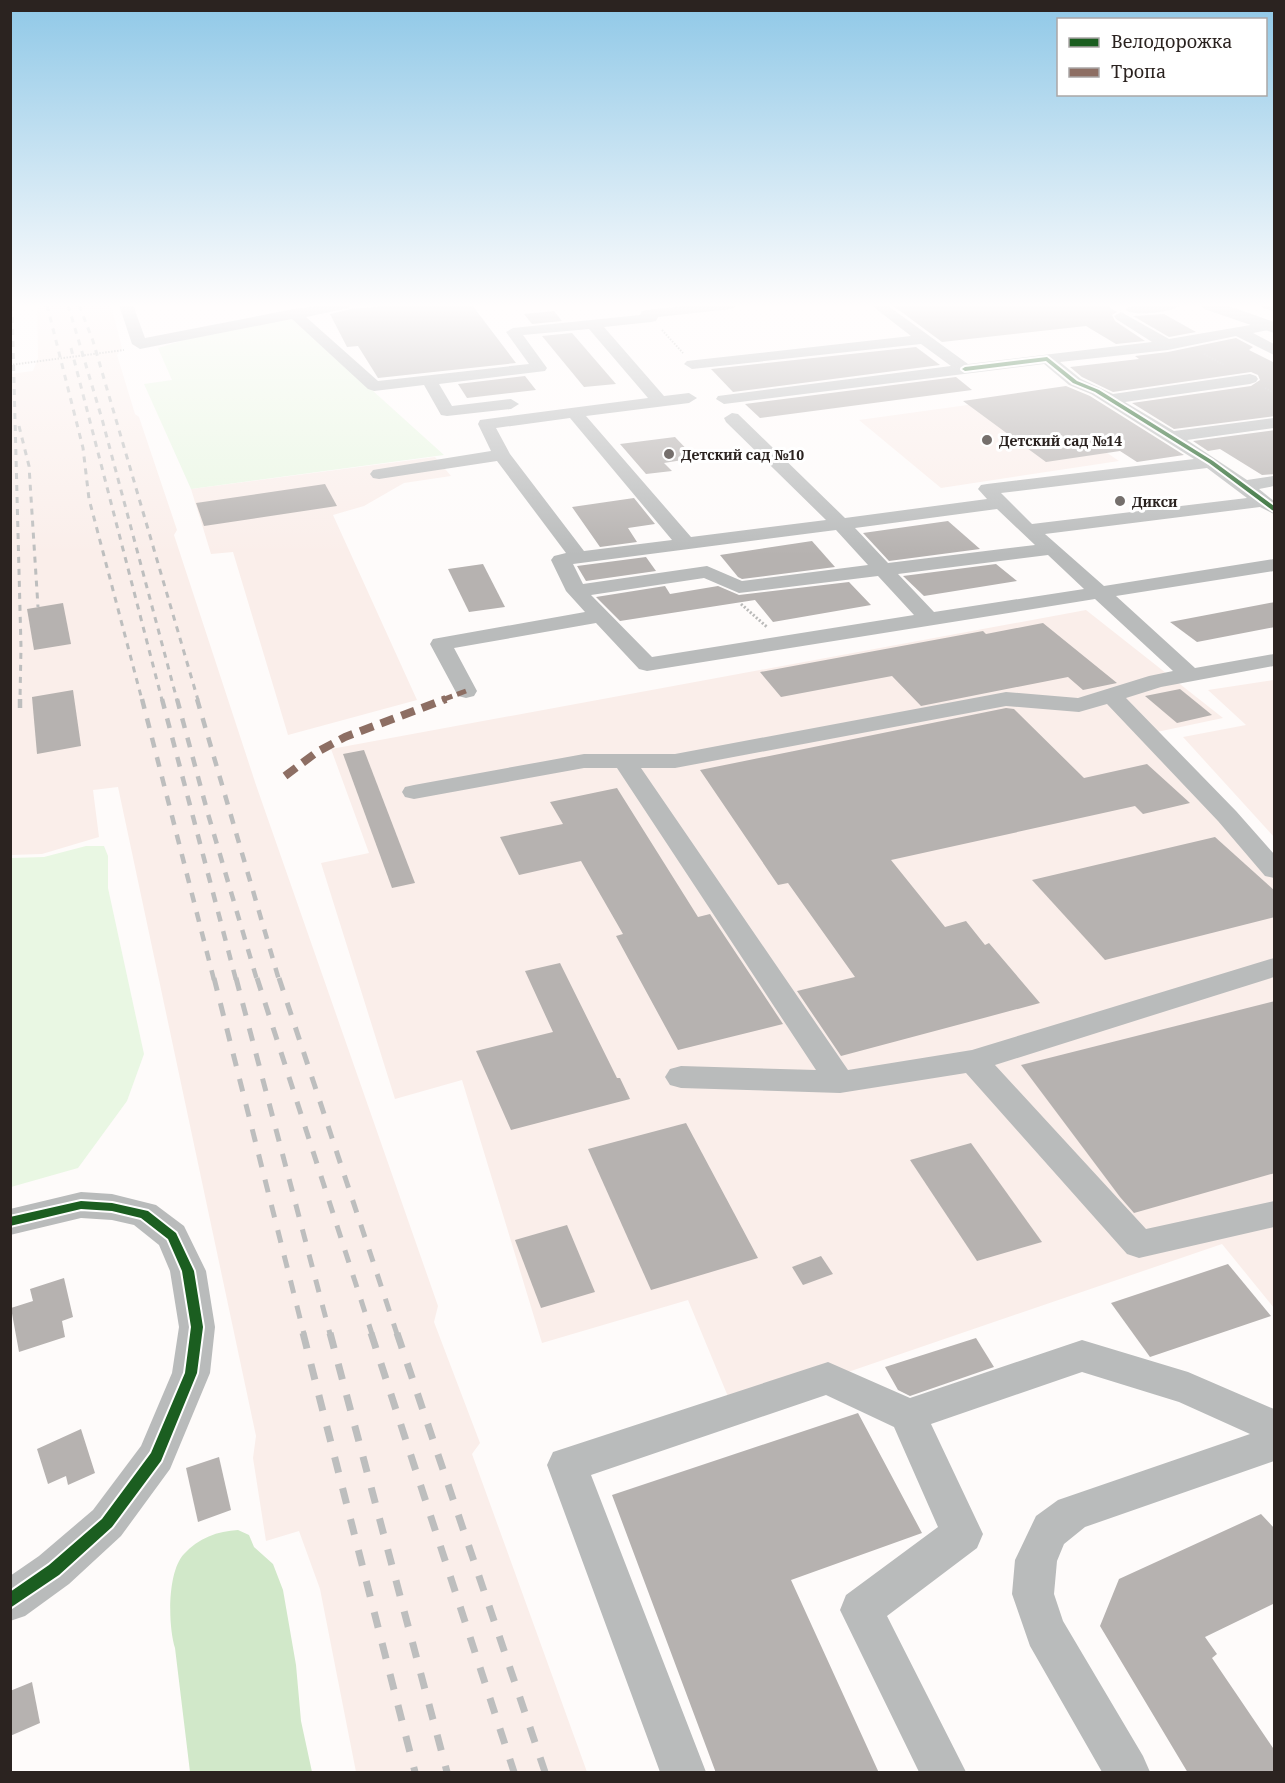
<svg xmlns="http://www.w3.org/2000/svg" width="1285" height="1783" viewBox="0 0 1285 1783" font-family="'Noto Serif',serif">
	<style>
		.built { fill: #faeeea }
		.green { fill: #e9f7e3 }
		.forest { fill: #d1e8c9 }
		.building { fill: #b6b2b0 }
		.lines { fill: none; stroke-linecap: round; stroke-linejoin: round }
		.path-far1 { stroke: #babab9; stroke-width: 2; stroke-dasharray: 1.5 1.5; stroke-linecap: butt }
		.path { stroke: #babab9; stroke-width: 3; stroke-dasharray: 2 2; stroke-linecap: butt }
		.minor { fill: #b9bbbb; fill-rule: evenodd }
		.major { fill: #bdbebe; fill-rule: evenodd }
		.rail-far3 { stroke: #bdbebe; stroke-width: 3; stroke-dasharray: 6 6; stroke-linecap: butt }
		.rail-far2 { stroke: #bdbebe; stroke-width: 4.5; stroke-dasharray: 10 10; stroke-linecap: butt }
		.rail-far1 { stroke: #bdbebe; stroke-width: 5; stroke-dasharray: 13 13; stroke-linecap: butt }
		.rail { stroke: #bdbebe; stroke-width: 7; stroke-dasharray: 16 16; stroke-linecap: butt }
		.quiet-far1 { stroke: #8d6e63; stroke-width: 5; stroke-dasharray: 11 5; stroke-linecap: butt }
		.quiet { stroke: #8d6e63; stroke-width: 8; stroke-dasharray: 14 8; stroke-linecap: butt }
		.cycleway-casing { stroke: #fff; stroke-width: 4 }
		.cycleway { fill: #1b5e20; fill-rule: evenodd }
		.poi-dot { fill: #756f6c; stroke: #fff; stroke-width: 2 }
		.labels { text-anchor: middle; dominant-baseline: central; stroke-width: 6; stroke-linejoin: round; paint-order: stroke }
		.far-poi-label { font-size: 14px; font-weight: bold; fill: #2b2320; stroke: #fff; text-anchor: start }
	</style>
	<rect width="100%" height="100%" fill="#fefbfa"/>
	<g class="built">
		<polygon points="37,305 111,305 122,348 117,355 135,414 139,417 177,530 174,535 256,785 438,1306 434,1322 480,1443 472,1454 587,1772 356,1772 320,1589 299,1531 266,1541 253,1458 256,1436 118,787 93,790 99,837 42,854 11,855 10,374 33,371 38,358"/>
		<polygon points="1025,397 1119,461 941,488 859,420"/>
		<polygon points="435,457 451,476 404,483 364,506 333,515 417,700 288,735 233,552 211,554 191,489"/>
		<polygon points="1086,610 1223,718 1152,733 1274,868 1274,1308 1222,1244 734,1411 688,1300 542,1343 462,1080 395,1099 321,863 369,853 331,749"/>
		<polygon points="1274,680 1274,837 1183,737 1246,725 1208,690"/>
	</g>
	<g class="green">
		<polygon points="291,317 444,455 191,489 144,384 172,380 158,348 197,336"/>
		<polygon points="86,846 104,846 108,856 108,888 144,1054 127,1101 78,1168 11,1187 11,858 44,857"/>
	</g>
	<path class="forest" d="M 238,1530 L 249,1535 L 254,1547 L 273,1564 L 283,1590 L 296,1665 L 301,1721 L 312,1772 L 190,1772 L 175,1648 C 168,1626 167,1572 184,1554 C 198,1538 218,1531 238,1530 Z"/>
	<g class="building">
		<polygon points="396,305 472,305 516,363 378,378 358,346 347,347 330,314 351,309"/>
		<polygon points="892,305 1106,305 1117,312 1112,315 1115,321 1145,341 1116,344 1086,326 942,342"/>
		<polygon points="554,311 562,321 532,324 524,314"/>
		<polygon points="1164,314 1196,332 1169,337 1133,316"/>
		<polygon points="572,333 616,384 584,387 542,336"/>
		<polygon points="1236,338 1253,347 1249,350 1275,363 1275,416 1174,429 1132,403 1251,386 1260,380 1258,375 1251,372 1113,392 1082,377 1070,367 1139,359 1135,356 1168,352"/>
		<polygon points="916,347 940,365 733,392 711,369"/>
		<polygon points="525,376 536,390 467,398 458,384"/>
		<polygon points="956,377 972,390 760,418 745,404"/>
		<polygon points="1066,386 1090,396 1184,455 1137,462 1120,451 1046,462 963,401"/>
		<polygon points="1275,430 1275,474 1262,475 1220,449 1208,451 1193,441"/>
		<polygon points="675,437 695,458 664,463 672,471 646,474 620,444"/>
		<polygon points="325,484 337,506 204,526 196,503"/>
		<polygon points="634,498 655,524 628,528 637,542 600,547 572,507"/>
		<polygon points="948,521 980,549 889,561 863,533"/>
		<polygon points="812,541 835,567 742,579 738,577 720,555"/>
		<polygon points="646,557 656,571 586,581 577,566"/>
		<polygon points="483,564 505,607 469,612 448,569"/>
		<polygon points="996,564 1017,581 924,596 903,576"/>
		<polygon points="849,582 871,605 773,622 755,600 620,621 596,597 665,586 670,594 718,586 739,595"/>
		<polygon points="1275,602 1275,627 1197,642 1170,622"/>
		<polygon points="63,603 71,644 34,650 27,609"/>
		<polygon points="1043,623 1117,683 1083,690 1068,677 921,706 892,676 781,697 760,672 983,631 986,634"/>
		<polygon points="1180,689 1212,715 1177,723 1145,696"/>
		<polygon points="73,690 81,746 37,754 32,697"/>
		<polygon points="1006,708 1014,709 1084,778 1147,764 1190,803 1143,814 1135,806 891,860 945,927 966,921 985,945 989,943 1040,1003 841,1056 797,991 855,977 788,883 778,885 700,770"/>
		<polygon points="364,750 415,883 392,888 343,754"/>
		<polygon points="617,788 698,917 710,914 783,1024 678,1050 616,936 623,934 581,861 519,875 500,837 563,824 550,802"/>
		<polygon points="1215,837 1275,891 1275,917 1105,960 1032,880"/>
		<polygon points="560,963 617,1078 620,1078 630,1099 511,1130 476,1051 553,1032 525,971"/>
		<polygon points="1275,1001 1275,1173 1134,1213 1120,1197 1021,1065"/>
		<polygon points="686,1123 758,1258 651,1290 588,1149"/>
		<polygon points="971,1143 1042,1242 977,1261 910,1160"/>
		<polygon points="567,1225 595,1292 541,1308 515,1240"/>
		<polygon points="821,1256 833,1274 803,1285 792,1267"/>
		<polygon points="1228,1264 1271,1316 1150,1357 1111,1303"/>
		<polygon points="64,1278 73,1317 62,1321 65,1337 19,1352 11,1308 33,1301 30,1289"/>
		<polygon points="976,1338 994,1367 910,1396 898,1390 885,1367"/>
		<polygon points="858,1413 922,1533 791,1580 879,1773 716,1773 612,1495"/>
		<polygon points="81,1429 95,1473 68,1485 66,1476 48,1484 37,1449"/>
		<polygon points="219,1457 231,1510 198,1522 186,1468"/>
		<polygon points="1261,1514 1275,1529 1275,1603 1205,1637 1217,1654 1212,1658 1275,1751 1275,1773 1188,1773 1100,1626 1119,1579"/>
		<polygon points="32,1682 40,1723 10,1736 10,1691"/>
	</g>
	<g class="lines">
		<g class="path-far1">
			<polyline points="662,330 683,353"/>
			<polyline points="1204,354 1224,365"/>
			<polyline points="10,365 124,350"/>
			<polyline points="1265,388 1274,393"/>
		</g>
		<polyline class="path" points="741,604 767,627"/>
		<g class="minor">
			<path d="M 119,305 L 133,305 L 145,338 L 294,309 L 322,305 L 351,305 L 349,308 L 306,317 L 378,381 L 529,364 L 506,332 L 513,328 L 640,315 L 642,311 L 647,310 L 692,305 L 738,305 L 731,309 L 658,317 L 656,321 L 651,322 L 604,327 L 664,396 L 689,393 L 697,398 L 689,403 L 586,416 L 691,537 L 826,520 L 726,422 L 724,418 L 732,413 L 738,414 L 845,518 L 987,499 L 978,489 L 981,485 L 987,484 L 1194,459 L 1091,394 L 1069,385 L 1044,364 L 724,404 L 716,399 L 718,396 L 951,366 L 921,344 L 692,369 L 684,364 L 687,361 L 911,336 L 871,305 L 887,305 L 968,364 L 1152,342 L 1116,319 L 1114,316 L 1121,312 L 1169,339 L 1268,322 L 1273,323 L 1273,329 L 1253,333 L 1274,344 L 1274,355 L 1236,336 L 1168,350 L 1060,362 L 1081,379 L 1113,394 L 1250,374 L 1256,376 L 1258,379 L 1256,382 L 1250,384 L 1125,402 L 1174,431 L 1274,418 L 1274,428 L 1187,440 L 1247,480 L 1274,476 L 1274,486 L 1259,489 L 1274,501 L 1274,514 L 1260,507 L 1045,534 L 1104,586 L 1274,559 L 1274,571 L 1116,596 L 1195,668 L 1274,654 L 1274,666 L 1161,687 L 1126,698 L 1236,811 L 1274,854 L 1274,878 L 1265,876 L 1218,821 L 1107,704 L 1079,712 L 1006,706 L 675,768 L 641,768 L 848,1070 L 972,1050 L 1274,958 L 1274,977 L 995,1065 L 1146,1229 L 1274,1201 L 1274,1227 L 1139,1258 L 1127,1254 L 966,1073 L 840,1093 L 681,1088 L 670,1085 L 665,1077 L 670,1069 L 681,1066 L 816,1070 L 617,768 L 584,768 L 414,799 L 405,797 L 402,792 L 405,787 L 414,785 L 584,754 L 675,754 L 1006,692 L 1078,698 L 1149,676 L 1173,671 L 1095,599 L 647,671 L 639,669 L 596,623 L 454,648 L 477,691 L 474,696 L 466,698 L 458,696 L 430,644 L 433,639 L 585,612 L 566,591 L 551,560 L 554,556 L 566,553 L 497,461 L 379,479 L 373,478 L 370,474 L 373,470 L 379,469 L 491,451 L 478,424 L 480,420 L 648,398 L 589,329 L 523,335 L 547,368 L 545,371 L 439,384 L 452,406 L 511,399 L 519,404 L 511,409 L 447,416 L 441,415 L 424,385 L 374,391 L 368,389 L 292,319 L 140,349 L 132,344 ZM 570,418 L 672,540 L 584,551 L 510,454 L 496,428 ZM 1207,468 L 1247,498 L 1032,524 L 1001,493 ZM 997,509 L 1035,545 L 888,563 L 855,528 ZM 836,530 L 868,565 L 742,581 L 707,566 L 583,584 L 573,564 ZM 1048,555 L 1084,589 L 934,612 L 898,574 ZM 878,576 L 914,615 L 652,657 L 591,595 L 704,578 L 739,593 Z"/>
			<path d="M 1140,305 L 1181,305 C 1174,312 1133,317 1126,310 L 1128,307 Z"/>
			<polygon points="1261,305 1274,305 1274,311 1263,308"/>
			<polygon points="81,1192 112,1194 156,1205 184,1226 206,1271 215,1327 210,1373 170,1469 121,1536 69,1584 25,1616 10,1621 10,1576 39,1556 93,1510 141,1446 172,1373 179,1327 170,1271 159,1245 134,1225 112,1220 81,1218 10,1235 10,1209"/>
			<polygon points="1082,1340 1188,1372 1274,1409 1274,1461 1085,1527 1064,1544 1057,1561 1054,1594 1063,1621 1143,1756 1150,1772 1102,1772 1030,1646 1012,1594 1015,1560 1036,1516 1058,1500 1250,1434 1179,1402 1082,1372 931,1424 983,1534 977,1548 887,1616 966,1772 919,1772 840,1610 846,1595 938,1527 894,1427 826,1395 591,1475 706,1772 660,1772 547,1465 553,1452 828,1362 910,1398"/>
		</g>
		<polygon class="major" points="1201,305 1226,305 1274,322 1274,333 1204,309"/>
		<g class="rail-far3">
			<polyline points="12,305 21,647 20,700"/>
			<polyline points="47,305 83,448 89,499 142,700"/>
			<polyline points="68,305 102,419 177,700"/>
			<polyline points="79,305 93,341 198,700"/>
			<polyline points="71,348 162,700"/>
			<polyline points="19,426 29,466 38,607"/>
		</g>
		<g class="rail-far2">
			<polyline points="142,699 214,980"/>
			<polyline points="162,699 236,980"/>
			<polyline points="177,699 208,814 257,980"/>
			<polyline points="197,699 279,980"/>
			<polyline points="20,708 20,699"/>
		</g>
		<g class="rail-far1">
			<polyline points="214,978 304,1334"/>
			<polyline points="236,978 330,1334"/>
			<polyline points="257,978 372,1334"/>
			<polyline points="279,978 397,1334"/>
		</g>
		<g class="rail">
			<polyline points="303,1333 415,1772"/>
			<polyline points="330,1333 447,1772"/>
			<polyline points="371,1333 514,1772"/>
			<polyline points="397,1333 545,1772"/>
		</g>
		<polyline class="quiet-far1" points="442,700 466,691"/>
		<polyline class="quiet" points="285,776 317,752 345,737 446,699"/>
		<g class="cycleway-casing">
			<g id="cycleway">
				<polygon points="1047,357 1077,381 1099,390 1213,461 1274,506 1274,511 1272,510 1209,463 1095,392 1073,383 1046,361 965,371 962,369 965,367"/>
				<polygon points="81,1201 112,1203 148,1211 176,1233 194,1271 203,1327 197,1373 161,1461 112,1527 59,1575 10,1608 10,1592 49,1565 102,1519 151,1453 185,1373 191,1327 182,1271 168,1239 141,1218 112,1211 81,1209 10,1226 10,1217"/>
			</g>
		</g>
		<use href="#cycleway" class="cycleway"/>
	</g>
	<linearGradient id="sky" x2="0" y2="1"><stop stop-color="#8fc8e7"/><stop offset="0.55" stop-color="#fffdfd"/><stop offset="1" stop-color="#fffdfd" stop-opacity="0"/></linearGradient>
	<rect width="1285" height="555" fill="url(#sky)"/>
	<g class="poi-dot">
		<circle cx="987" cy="440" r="6"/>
		<circle cx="669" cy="454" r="6"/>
		<circle cx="1120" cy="501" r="6"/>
	</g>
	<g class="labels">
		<g class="far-poi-label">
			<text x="999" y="440">Детский сад №14</text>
			<text x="681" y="454">Детский сад №10</text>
			<text x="1132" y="501">Дикси</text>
		</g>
	</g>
	<rect width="1285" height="1783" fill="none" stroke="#2b2320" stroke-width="24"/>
	<rect x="1057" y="18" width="210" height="78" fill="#ffffff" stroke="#aaa7a6" stroke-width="1.5"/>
	<rect x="1069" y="38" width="30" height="9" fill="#1b5e20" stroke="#aaa7a6" stroke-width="1.5"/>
	<text x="1111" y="48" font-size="18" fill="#2b2320">Велодорожка</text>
	<rect x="1069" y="68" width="30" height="9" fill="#8d6e63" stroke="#aaa7a6" stroke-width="1.5"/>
	<text x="1111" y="78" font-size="18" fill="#2b2320">Тропа</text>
</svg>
